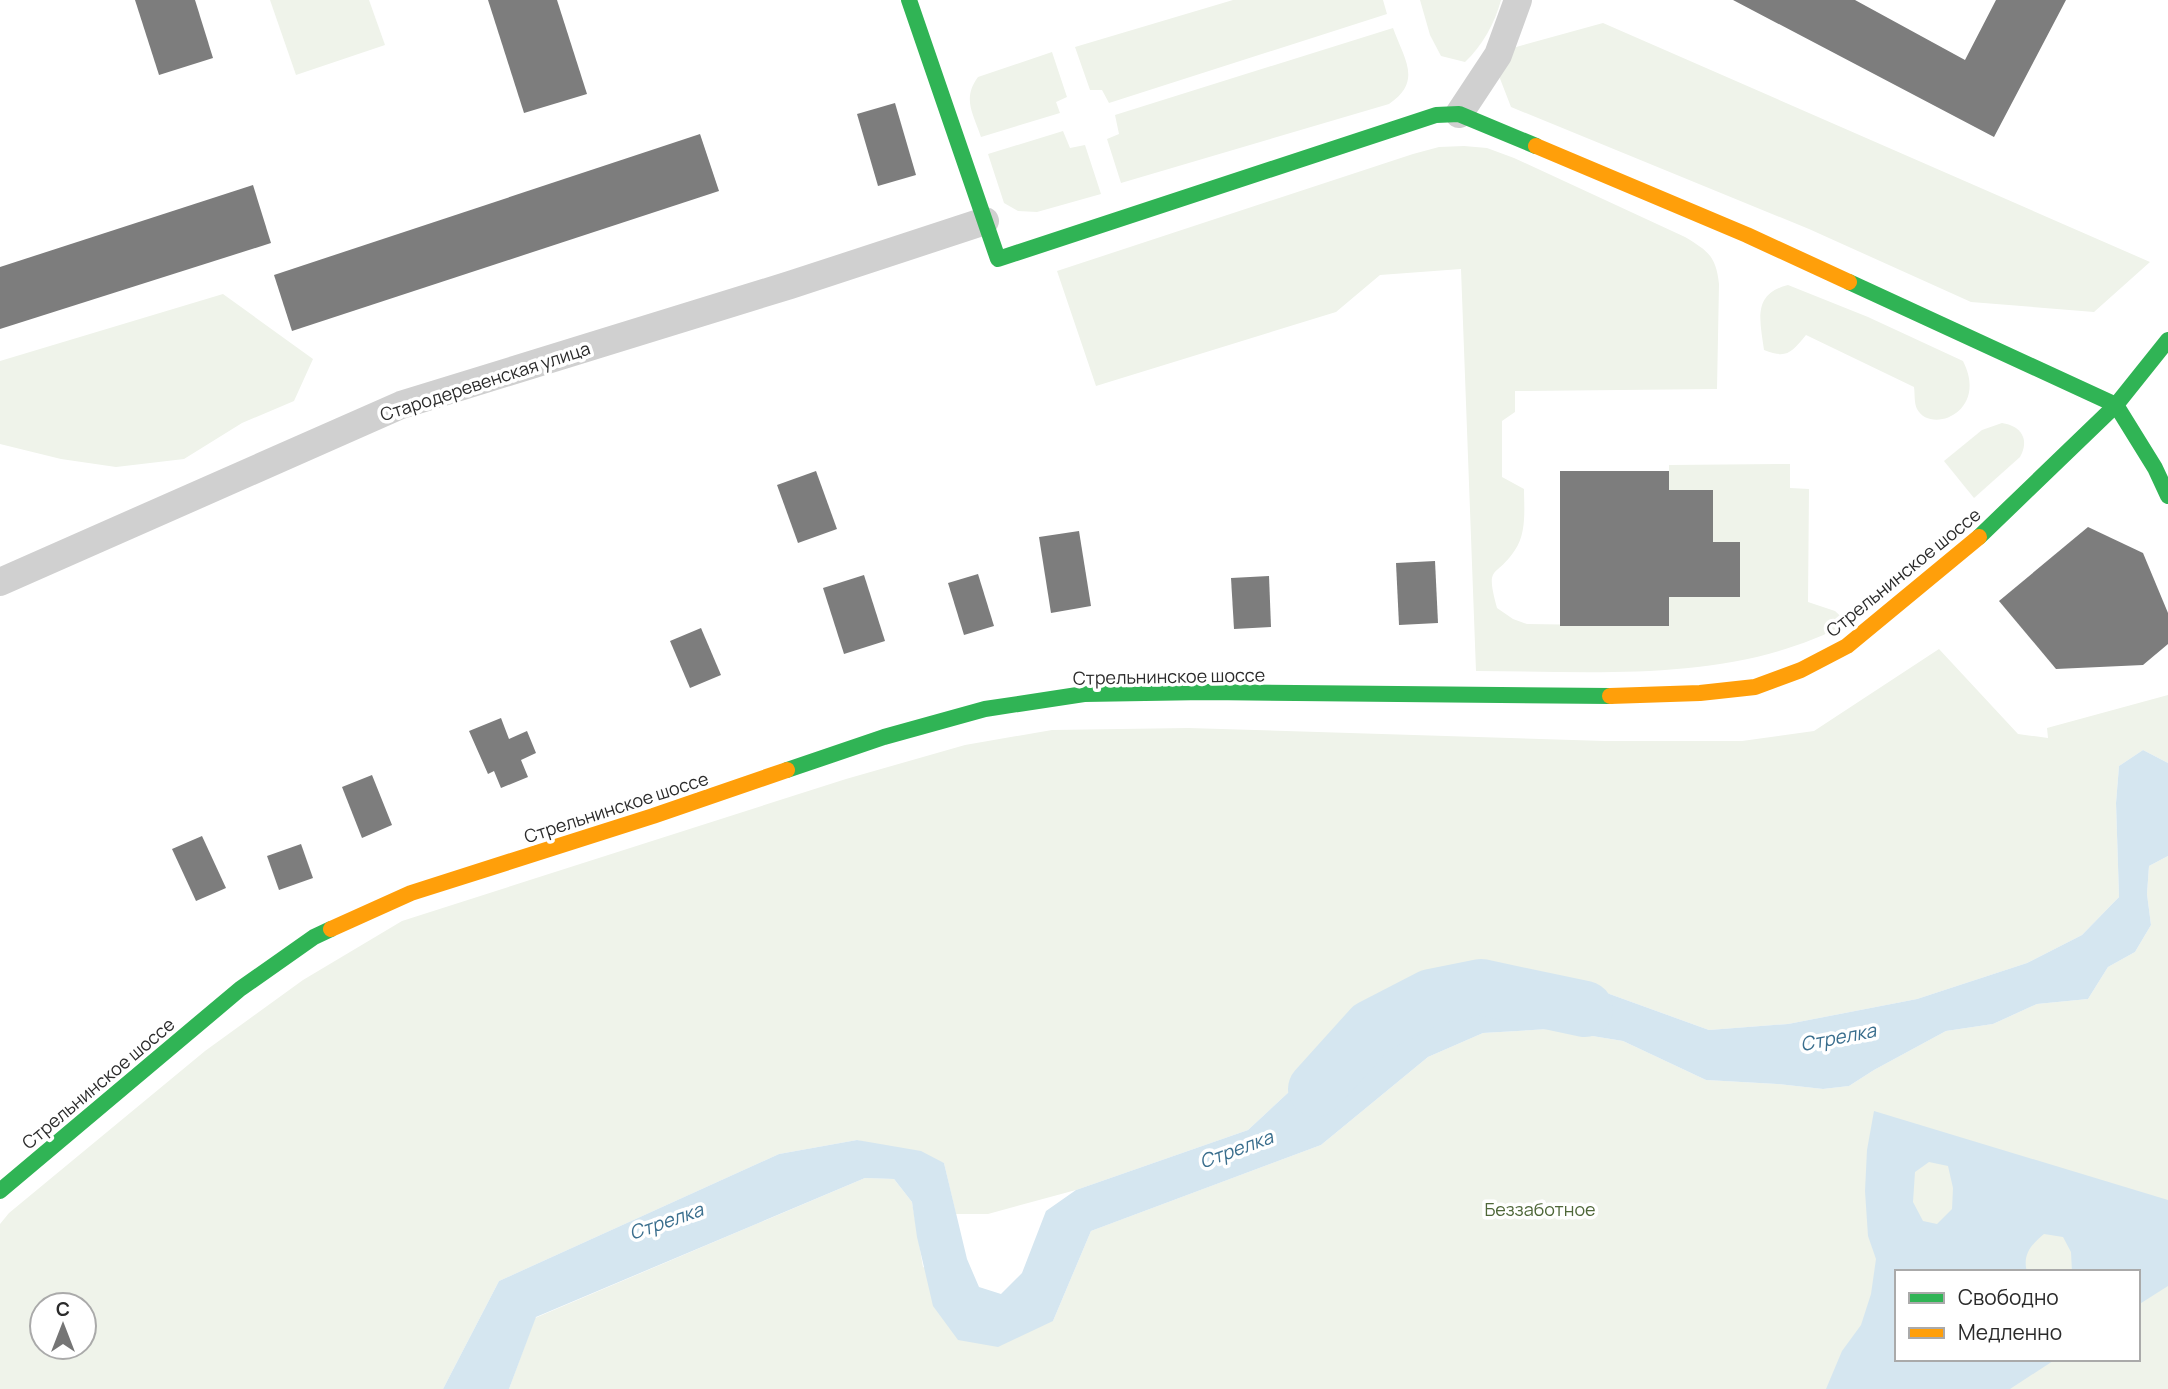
<svg xmlns="http://www.w3.org/2000/svg" width="2168" height="1389" viewBox="0 0 2168 1389" font-family="Manrope,sans-serif">
	<style>
		.green { fill: #eff3ea; fill-rule: evenodd }
		.water { fill: #d5e6f0; fill-rule: evenodd }
		.lines { fill: none; stroke-linecap: round; stroke-linejoin: round }
		.river { stroke: #d5e6f0; stroke-width: 56 }
		.building { fill: #7d7d7d }
		.street { stroke: #d0d0d0; stroke-width: 28 }
		.fast { stroke: #30b455; stroke-width: 16 }
		.slow { stroke: #ff9f0a; stroke-width: 16 }
		.labels { text-anchor: middle; dominant-baseline: central; stroke-width: 7; stroke-linejoin: round; paint-order: stroke }
		.street-label { font-size: 18px; fill: #2b2b2b; stroke: #fff }
		.park-label { font-size: 18px; fill: #4f6739; stroke: #fff }
		.water-label { font-size: 19px; font-style: italic; fill: #3a6e8d; stroke: #fff }
	</style>
	<rect width="100%" height="100%" fill="#fff"/>
	<g class="green">
		<polygon points="270,0 369,0 385,45 296,75"/>
		<polygon points="1233,0 1383,0 1387,14 1109,103 1102,90 1090,90 1075,47"/>
		<path d="M 1420,0 L 1501,0 C 1495,23 1482,46 1465,62 L 1441,56 L 1430,35 Z"/>
		<polygon points="1603,23 2150,262 2094,312 1971,302 1809,229 1511,107 1499,76 1509,49"/>
		<path d="M 1393,28 C 1404,59 1423,81 1389,104 L 1121,183 L 1107,139 L 1119,134 L 1115,115 Z"/>
		<path d="M 1052,52 L 1067,97 L 1056,102 L 1060,113 L 981,137 C 973,113 962,99 978,77 Z"/>
		<polygon points="1063,131 1070,148 1085,145 1101,194 1037,212 1018,211 1004,203 988,154"/>
		<path d="M 1464,146 L 1487,148 L 1514,158 L 1685,237 C 1708,251 1716,256 1719,284 L 1717,389 L 1515,391 L 1515,412 L 1502,421 L 1502,477 L 1524,489 C 1524,507 1527,533 1515,550 C 1495,580 1485,563 1497,608 L 1513,619 L 1527,624 L 1668,626 L 1669,597 L 1740,597 L 1740,543 L 1713,542 L 1713,490 L 1669,490 L 1669,465 L 1790,464 L 1790,488 L 1809,489 L 1808,602 L 1835,611 L 1848,623 C 1734,684 1600,671 1476,671 L 1461,269 L 1380,275 L 1336,312 L 1096,386 L 1057,271 L 1413,154 L 1439,147 Z"/>
		<path d="M 1788,285 L 1868,317 L 1963,361 C 1989,412 1931,435 1917,409 C 1914,403 1915,394 1914,387 L 1806,335 C 1791,353 1787,359 1764,350 C 1760,320 1752,294 1788,285 Z"/>
		<polygon points="223,294 313,359 294,401 242,423 184,459 116,467 61,459 0,444 0,361"/>
		<path d="M 2002,423 C 2021,426 2030,439 2020,457 L 1974,498 L 1944,461 L 1982,430 Z"/>
		<path d="M 1939,649 L 2018,734 L 2048,738 L 2047,728 L 2168,695 L 2168,763 L 2143,750 L 2119,766 L 2116,803 L 2119,897 L 2082,935 L 2027,963 L 1917,999 L 1788,1024 L 1709,1030 L 1604,992 L 1396,1012 L 1318,1065 L 1248,1130 L 1076,1190 L 988,1214 L 956,1214 L 944,1163 L 857,1140 L 779,1154 L 499,1281 L 443,1389 L 0,1389 L 0,1224 L 9,1213 L 205,1051 L 303,980 L 402,921 L 846,779 L 965,745 L 1052,730 L 1188,728 L 1605,741 L 1742,741 L 1814,731 ZM 42,1305 L 84,1305 L 84,1347 L 42,1347 Z"/>
		<path d="M 2168,856 L 2168,1389 L 509,1389 L 535,1318 L 865,1178 L 894,1179 L 912,1202 L 923,1267 L 1053,1321 L 1091,1231 L 1321,1145 L 1428,1057 L 1483,1033 L 1549,1029 L 1623,1041 L 1706,1080 L 1777,1084 L 1823,1089 L 1849,1086 L 1874,1070 L 1946,1031 L 1993,1024 L 2037,1004 L 2088,999 L 2108,967 L 2135,952 L 2151,925 L 2147,894 L 2149,866 ZM 1897,1272 L 2138,1272 L 2138,1359 L 1897,1359 Z"/>
	</g>
	<g class="water">
		<polygon points="2143,750 2168,763 2168,856 2149,866 2147,894 2151,925 2135,952 2108,967 2088,999 2037,1004 1993,1024 1946,1031 1874,1070 1849,1086 1823,1089 1777,1084 1706,1080 1623,1041 1549,1029 1483,1033 1428,1057 1321,1145 1091,1231 1053,1321 998,1347 958,1340 933,1306 917,1237 912,1202 894,1179 865,1178 536,1317 509,1389 443,1389 499,1281 779,1154 857,1140 921,1151 944,1163 967,1259 979,1287 1001,1294 1022,1273 1046,1211 1076,1190 1248,1130 1318,1065 1396,1012 1480,993 1604,992 1709,1030 1788,1024 1917,999 2027,963 2082,935 2119,897 2116,803 2119,766"/>
		<path d="M 1874,1111 L 2168,1200 L 2168,1286 L 2138,1305 L 2138,1272 L 2072,1272 L 2071,1252 L 2063,1237 L 2044,1234 C 2032,1244 2022,1254 2027,1272 L 1897,1272 L 1897,1359 L 2056,1359 L 2010,1389 L 1826,1389 L 1842,1351 L 1861,1325 L 1871,1294 L 1876,1259 L 1868,1236 L 1865,1191 L 1867,1150 ZM 1929,1162 L 1948,1166 L 1953,1188 L 1952,1209 L 1937,1224 L 1923,1221 L 1913,1202 L 1915,1172 Z"/>
	</g>
	<g class="lines">
		<polyline class="river" points="1316,1089 1371,1028 1431,997 1481,987 1585,1009"/>
	</g>
	<g class="building">
		<polygon points="135,0 195,0 213,58 159,75"/>
		<polygon points="488,0 557,0 587,94 524,113"/>
		<polygon points="1733,0 1855,0 1965,60 1996,0 2066,0 1994,137"/>
		<polygon points="895,103 916,175 878,186 857,114"/>
		<polygon points="700,134 719,191 292,331 274,275"/>
		<polygon points="253,185 271,243 0,329 0,267"/>
		<polygon points="816,471 837,529 798,543 777,485"/>
		<polygon points="1560,471 1669,471 1669,490 1713,490 1713,542 1740,542 1740,597 1669,597 1669,626 1560,626"/>
		<polygon points="2088,527 2143,553 2168,613 2168,644 2143,665 2056,669 1999,601"/>
		<polygon points="1079,531 1091,606 1051,613 1039,537"/>
		<polygon points="1435,561 1438,623 1399,625 1396,563"/>
		<polygon points="978,574 994,626 964,635 948,583"/>
		<polygon points="864,575 885,641 844,654 823,588"/>
		<polygon points="1269,576 1271,627 1234,629 1231,578"/>
		<polygon points="701,628 721,675 690,688 670,641"/>
		<polygon points="501,718 509,739 527,731 536,753 521,760 528,777 501,788 494,771 488,774 469,731"/>
		<polygon points="372,775 392,825 362,838 342,787"/>
		<polygon points="202,836 226,888 196,901 172,849"/>
		<polygon points="301,844 313,878 279,890 267,856"/>
	</g>
	<g class="lines">
		<g class="street">
			<polyline points="1459,114 1498,55 1518,0"/>
			<polyline points="0,582 401,405 790,285 985,221"/>
		</g>
		<g class="fast">
			<polyline points="909,0 998,259 1436,115 1459,114 1536,146"/>
			<polyline points="1849,282 2116,405 2155,468 2168,496"/>
			<polyline points="1979,537 2116,405 2168,340"/>
			<polyline points="787,770 884,737 985,709 1084,694 1206,692 1610,696"/>
			<polyline points="0,1191 240,989 314,937 331,929"/>
		</g>
		<g class="slow">
			<polyline points="1536,146 1747,235 1849,282"/>
			<polyline points="1610,696 1700,693 1755,687 1801,670 1847,646 1979,537"/>
			<polyline points="331,929 411,893 653,816 787,770"/>
		</g>
	</g>
	<g class="labels">
		<g class="street-label">
			<text transform="translate(485 381) rotate(-18)">Стародеревенская улица</text>
			<text transform="translate(1903 572) rotate(-39)">Стрельнинское шоссе</text>
			<text transform="translate(1169 676) rotate(-1)">Стрельнинское шоссе</text>
			<text transform="translate(616 807) rotate(-18)">Стрельнинское шоссе</text>
			<text transform="translate(98 1083) rotate(-40)">Стрельнинское шоссе</text>
		</g>
		<g class="park-label">
			<text x="1540" y="1209">Беззаботное</text>
		</g>
		<g class="water-label">
			<text transform="translate(1838 1037) rotate(-11)">Стрелка</text>
			<text transform="translate(1236 1149) rotate(-20)">Стрелка</text>
			<text transform="translate(666 1221) rotate(-19)">Стрелка</text>
		</g>
	</g>
	<rect x="1895" y="1270" width="245" height="91" fill="#ffffff" stroke="#aaaaaa" stroke-width="2"/>
	<rect x="1909" y="1293" width="35" height="10" fill="#30b455" stroke="#aaaaaa" stroke-width="2"/>
	<text x="1958" y="1305" font-size="21" fill="#2b2b2b">Свободно</text>
	<rect x="1909" y="1328" width="35" height="10" fill="#ff9f0a" stroke="#aaaaaa" stroke-width="2"/>
	<text x="1958" y="1340" font-size="21" fill="#2b2b2b">Медленно</text>
	<g transform="translate(63 1326)"><circle r="33" fill="#ffffff" stroke="#aaaaaa" stroke-width="2"/>
	<path d="M0-5L12 26L0 18L-12 26Z" fill="#757575"/>
	<text y="-10" font-size="19" font-weight="bold" text-anchor="middle" fill="#2b2b2b">С</text>
	</g>
</svg>
